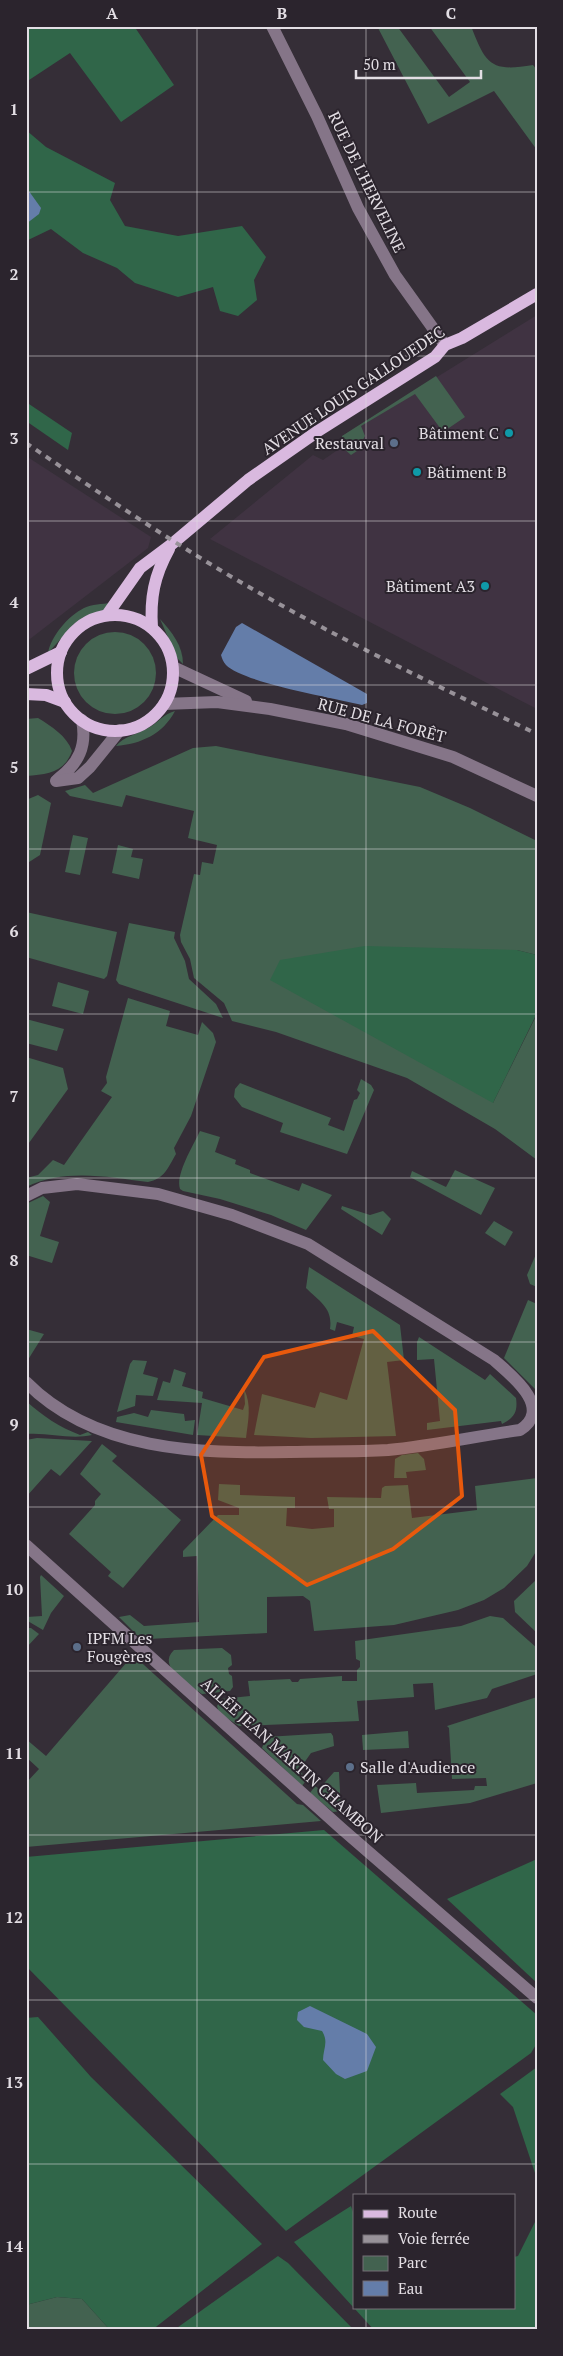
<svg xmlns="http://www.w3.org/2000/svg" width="563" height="2356" viewBox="0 0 563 2356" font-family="'PT Serif',serif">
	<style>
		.industrial { fill: #403342 }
		.green { fill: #436250 }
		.forest { fill: #306649 }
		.water { fill: #647da9 }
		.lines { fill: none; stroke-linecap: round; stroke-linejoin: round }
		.minor { stroke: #857588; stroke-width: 12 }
		.major { stroke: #d9b9df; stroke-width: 12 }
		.rail { stroke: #989299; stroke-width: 4; stroke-dasharray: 6 6; stroke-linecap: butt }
		.marked { fill: #e8590c; fill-opacity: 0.2; stroke: #e8590c; stroke-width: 4; stroke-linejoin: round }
		.grid { fill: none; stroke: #e3dee4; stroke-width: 1; stroke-opacity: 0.55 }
		.culture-dot { fill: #0f9aa8; stroke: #2b242d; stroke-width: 2 }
		.service-dot { fill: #5c6f8a; stroke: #2b242d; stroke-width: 2 }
		.labels { text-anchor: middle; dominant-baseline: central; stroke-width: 4; stroke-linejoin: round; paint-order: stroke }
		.street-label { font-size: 16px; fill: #e3dee4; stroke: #2b242d }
		.poi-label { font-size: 16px; fill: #e3dee4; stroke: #2b242d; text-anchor: end }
		.neatline { fill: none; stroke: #e3dee4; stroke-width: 2 }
		.grid-label { font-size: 16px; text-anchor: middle; font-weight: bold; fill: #e3dee4 }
	</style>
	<rect width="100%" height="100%" fill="#352e37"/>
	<g class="industrial">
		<polygon points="537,315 537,709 210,539 313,455 323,460 342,447 342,436"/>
		<polygon points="26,456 151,537 148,548 26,642"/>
	</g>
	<g class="green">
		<path d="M 377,26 L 397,26 L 449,97 L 470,82 L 429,26 L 471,26 C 486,65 491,72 533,65 L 537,70 L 537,150 L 494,91 L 428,124 Z"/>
		<polygon points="436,376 465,417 443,432 415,394 361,426 365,436 357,451 351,455 342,447 342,436"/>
		<path d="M 111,603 L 107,609 L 75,623 L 48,653 C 51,636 68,616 84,608 C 92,604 102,604 111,603 Z"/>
		<path d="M 160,619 C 172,632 183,646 183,664 L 177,658 Z"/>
		<circle cx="115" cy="673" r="41"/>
		<path d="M 175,711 C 163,734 141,744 116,746 C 124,736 136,735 148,728 C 158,723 163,714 175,711 Z"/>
		<path d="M 38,718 C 51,726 67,736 72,751 C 64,773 48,774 26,776 L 26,719 Z"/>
		<polygon points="216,746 420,787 470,808 537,841 537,955 517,950 493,1103 537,1014 537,1160 495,1129 407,1078 276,1032 232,1021 224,1003 194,978 190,959 181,942 180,935 194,874 200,875 202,862 213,864 217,845 188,838 194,811 126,795 122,807 70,796 65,791 85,785 93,793 193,748"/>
		<polygon points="38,795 51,803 40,855 26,864 26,800"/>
		<polygon points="73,835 88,838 80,875 65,872"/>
		<polygon points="118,845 133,849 131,857 143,859 139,879 112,873"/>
		<polygon points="26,912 117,932 107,976 104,979 26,957"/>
		<polygon points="129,923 175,932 174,938 185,961 189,979 216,1004 223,1018 119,984 116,980"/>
		<polygon points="58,982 89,991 83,1014 52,1006"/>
		<path d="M 128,998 L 170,1011 L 166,1026 L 198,1035 L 202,1022 L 213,1033 L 216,1042 L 191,1116 L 174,1148 L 176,1154 C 168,1168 164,1179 148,1182 C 108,1177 65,1168 26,1187 L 26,1178 L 38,1175 L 53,1160 L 64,1165 L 112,1097 L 101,1091 L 107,1083 L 106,1077 Z"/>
		<polygon points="26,1019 64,1029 57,1051 26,1043"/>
		<polygon points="26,1057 63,1068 68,1089 26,1147"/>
		<polygon points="361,1079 371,1085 374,1090 347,1154 280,1132 283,1123 242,1107 234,1097 235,1089 240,1083 331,1118 328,1125 344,1131 354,1100 357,1099 360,1093 357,1090"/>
		<path d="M 200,1131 L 220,1137 L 215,1152 L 236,1160 L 235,1164 L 250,1170 L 250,1173 L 299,1191 L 302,1183 L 332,1195 L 306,1230 L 271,1215 L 220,1199 L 183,1191 L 180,1189 C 175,1175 194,1144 200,1131 Z"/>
		<polygon points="455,1170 495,1188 481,1215 410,1177 412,1171 446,1187"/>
		<polygon points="43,1196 50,1202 40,1236 59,1242 52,1263 26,1255 26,1204"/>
		<polygon points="342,1206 370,1215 383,1211 391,1219 382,1235 341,1209"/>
		<polygon points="494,1221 513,1232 505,1246 485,1233"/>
		<polygon points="537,1252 537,1287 530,1284 527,1275"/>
		<path d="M 309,1267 L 400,1325 L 404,1360 L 387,1362 L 396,1436 L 311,1438 L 254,1435 L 262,1394 L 315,1408 L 320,1392 L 347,1400 L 364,1339 L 352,1336 L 354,1327 L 337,1322 L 335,1331 L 330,1329 C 333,1308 320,1302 306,1288 Z"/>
		<polygon points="528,1300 537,1304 537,1391 504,1358"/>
		<polygon points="26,1329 44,1334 26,1363"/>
		<path d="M 419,1337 L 485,1380 L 490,1374 L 516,1398 C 518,1412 514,1418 502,1424 L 501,1421 L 427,1430 L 427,1423 L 440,1421 L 434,1359 L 417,1360 L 417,1342 Z"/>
		<polygon points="133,1360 147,1361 143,1374 158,1378 153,1396 136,1395 135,1406 117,1412 130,1364"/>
		<path d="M 174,1369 L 186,1373 L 182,1386 L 203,1392 L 202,1398 L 243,1410 L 245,1404 L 244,1389 C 252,1405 248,1421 246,1438 L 197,1435 L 202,1403 L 157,1400 L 163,1381 L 170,1383 Z"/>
		<path d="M 26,1401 C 43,1416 59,1427 80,1435 L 88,1432 L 92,1435 C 70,1440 48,1432 26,1434 Z"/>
		<polygon points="151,1410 184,1414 185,1421 195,1420 193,1435 116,1422 117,1417 134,1413 148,1417"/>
		<polygon points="37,1438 92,1441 60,1476 51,1469 26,1497 26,1440"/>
		<polygon points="102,1444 117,1456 112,1461 181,1520 123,1588 108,1576 111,1572 69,1534 95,1505 95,1501 101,1494 80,1474"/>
		<polygon points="418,1453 424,1459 426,1470 406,1472 407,1478 394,1478 395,1459 402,1455"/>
		<polygon points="537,1478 537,1550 527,1566 504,1588 484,1600 458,1610 394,1625 314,1631 310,1601 303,1596 267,1597 267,1633 148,1639 137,1635 119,1617 130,1615 144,1626 199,1622 197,1556 183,1557 183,1551 218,1515 239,1515 239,1508 218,1500 219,1484 240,1485 240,1495 295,1497 295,1508 287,1508 286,1526 312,1529 334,1527 334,1509 329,1509 327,1497 381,1498 382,1488 385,1486 408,1485 412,1518 477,1510 475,1486"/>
		<polygon points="41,1575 64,1596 51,1613 43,1630 26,1620 27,1617 42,1616 40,1577"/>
		<polygon points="537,1579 537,1633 515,1612 514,1601"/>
		<polygon points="490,1616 503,1618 537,1648 537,1674 492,1689 487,1698 435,1710 433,1683 413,1684 414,1697 357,1701 359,1721 239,1726 219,1713 217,1706 221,1699 250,1696 248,1681 290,1679 292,1682 298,1682 300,1679 342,1676 342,1681 357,1681 357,1670 360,1667 360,1661 356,1659 355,1641 461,1626"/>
		<polygon points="26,1628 31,1628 39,1634 26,1648"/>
		<path d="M 222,1648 L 231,1655 L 232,1665 L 228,1668 L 229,1674 L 232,1676 L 233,1687 L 230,1691 L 202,1694 C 189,1684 156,1667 174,1650 Z"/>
		<polygon points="133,1655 297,1804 303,1805 321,1821 26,1847 26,1783 39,1769 26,1757 26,1739 46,1756"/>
		<polygon points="537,1697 537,1783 470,1803 381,1813 377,1785 416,1783 417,1793 474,1790 475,1786 487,1786 486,1778 452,1779 449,1728 447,1726"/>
		<polygon points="408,1731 409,1748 363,1750 362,1735"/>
		<polygon points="331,1733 333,1736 334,1746 311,1753 299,1770 307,1779 302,1786 262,1748 266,1737"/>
		<polygon points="334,1772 339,1772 341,1811 333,1812 310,1793 315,1786 319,1789"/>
		<polygon points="57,2297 82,2299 110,2330 26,2330 26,2305"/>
	</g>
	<g class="forest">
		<polygon points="26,26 134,26 174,85 121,122 70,53 26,82"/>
		<polygon points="26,130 46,147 115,183 110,200 125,226 178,236 242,226 266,257 254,280 257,300 238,316 220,311 213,287 178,297 135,283 117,268 83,253 51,229 26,241"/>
		<polygon points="26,402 72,433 68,450 26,421"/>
		<polygon points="365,946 517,950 537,955 537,1013 493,1103 270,980 280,960"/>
		<polygon points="324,1830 537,2015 537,2043 531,2053 286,2231 26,1966 26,1857"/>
		<polygon points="537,1859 537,1983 447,1899"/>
		<polygon points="38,2017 91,2077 262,2244 152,2330 110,2330 82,2299 57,2297 26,2305 26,2018"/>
		<polygon points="537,2067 537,2179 513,2107 500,2094"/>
		<polygon points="351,2206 354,2215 354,2307 514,2307 514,2257 518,2256 537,2218 537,2330 374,2330 294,2242"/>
		<polygon points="278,2256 288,2263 354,2330 174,2330"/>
	</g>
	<g class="water">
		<polygon points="26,187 41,208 39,214 26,224"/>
		<path d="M 242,623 L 367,694 L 367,703 L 362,705 C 334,698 244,683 226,665 C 223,662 222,658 221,655 L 236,627 Z"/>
		<path d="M 310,2006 L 367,2034 L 376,2047 L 367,2071 L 345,2079 L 336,2074 L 323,2060 C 323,2049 329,2042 322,2031 L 304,2027 L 297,2020 L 298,2012 Z"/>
	</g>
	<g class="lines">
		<g class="minor">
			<polyline points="272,26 317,116 358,208 395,275 445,345"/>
			<polyline points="173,667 246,701"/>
			<polyline points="164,704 217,702 270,709 346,724 453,757 537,796"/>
			<path d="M 58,779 C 79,763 87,746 82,720"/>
			<polyline points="56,781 78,778 90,767 120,730"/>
			<path d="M 26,1196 L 42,1188 L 77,1184 L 158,1194 L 232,1215 L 308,1244 L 494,1360 C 511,1375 554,1408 520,1430 C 477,1436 432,1446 388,1450 C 356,1452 322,1451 290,1452 C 199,1454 94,1451 26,1382"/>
			<polyline points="26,1545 342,1829 537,1998"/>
		</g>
		<g class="major">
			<polyline points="107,615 140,568 172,544 248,480 318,431 435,357 445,345 462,338 537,294"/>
			<circle cx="115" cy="673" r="58"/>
			<path d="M 152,628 C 150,598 154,576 169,549"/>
			<polyline points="26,669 61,652"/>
			<polyline points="26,694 46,695 65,702"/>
		</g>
		<path class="rail" d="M 26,443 C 101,494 177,546 256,591 C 347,643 442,688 537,734"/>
	</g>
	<path class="marked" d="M 373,1331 L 455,1410 L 462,1496 L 393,1549 L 307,1585 L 212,1516 L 201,1455 L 264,1357 Z"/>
	<path class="grid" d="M 197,26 L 197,2330M 366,26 L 366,2195M 26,192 L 537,192M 26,356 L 537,356M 26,521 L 537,521M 26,685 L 537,685M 26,849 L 537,849M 26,1014 L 537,1014M 26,1178 L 537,1178M 26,1342 L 537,1342M 26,1507 L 537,1507M 26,1671 L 537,1671M 26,1835 L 537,1835M 26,2000 L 537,2000M 26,2164 L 537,2164M 366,2307 L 366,2330"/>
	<g class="culture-dot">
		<circle cx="509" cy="433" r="5"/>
		<circle cx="417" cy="472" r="5"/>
		<circle cx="485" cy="586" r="5"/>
	</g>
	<g class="service-dot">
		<circle cx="394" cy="443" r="5"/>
		<circle cx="77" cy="1647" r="5"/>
		<circle cx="350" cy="1767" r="5"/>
	</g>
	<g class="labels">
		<g class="street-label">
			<text transform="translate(367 182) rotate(64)">RUE DE L'HERVELINE</text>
			<text transform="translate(353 390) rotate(-34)">AVENUE LOUIS GALLOUEDEC</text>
			<text transform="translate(382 720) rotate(15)">RUE DE LA FORÊT</text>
			<text transform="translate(292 1760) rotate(42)">ALLÉE JEAN MARTIN CHAMBON</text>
		</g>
		<g class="poi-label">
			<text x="499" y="433">Bâtiment C</text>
			<text x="384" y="443">Restauval</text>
			<text x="427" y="472" text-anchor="start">Bâtiment B</text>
			<text x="475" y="586">Bâtiment A3</text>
			<text x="87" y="1638" text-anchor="start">IPFM Les<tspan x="87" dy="18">Fougères</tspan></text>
			<text x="360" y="1767" text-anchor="start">Salle d'Audience</text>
		</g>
	</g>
	<rect width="563" height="2356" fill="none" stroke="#2b242d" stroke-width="55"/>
	<rect x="353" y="2194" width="162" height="115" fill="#2b242d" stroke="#756e76"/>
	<rect x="363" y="2210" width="25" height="8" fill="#d9b9df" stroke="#756e76"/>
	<text x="398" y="2218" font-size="15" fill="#e3dee4">Route</text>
	<rect x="363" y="2235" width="25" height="8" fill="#989299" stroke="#756e76"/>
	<text x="398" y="2244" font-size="15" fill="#e3dee4">Voie ferrée</text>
	<rect x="363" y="2256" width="25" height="15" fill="#436250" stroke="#756e76"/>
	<text x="398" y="2268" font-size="15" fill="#e3dee4">Parc</text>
	<rect x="363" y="2281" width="25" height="15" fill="#647da9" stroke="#756e76"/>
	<text x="398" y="2294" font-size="15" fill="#e3dee4">Eau</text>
	<path d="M356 70v8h125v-8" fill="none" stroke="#e3dee4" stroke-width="2.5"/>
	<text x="363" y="70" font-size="15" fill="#e3dee4" stroke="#2b242d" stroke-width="4" paint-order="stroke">50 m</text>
	<rect x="28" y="28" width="508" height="2300" class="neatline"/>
	<g class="grid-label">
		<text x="112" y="19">A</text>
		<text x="282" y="19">B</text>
		<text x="451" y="19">C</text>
		<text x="14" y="115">1</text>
		<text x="14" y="280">2</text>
		<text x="14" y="444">3</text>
		<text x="14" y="608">4</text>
		<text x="14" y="773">5</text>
		<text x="14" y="937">6</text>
		<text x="14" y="1102">7</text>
		<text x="14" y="1266">8</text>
		<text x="14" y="1430">9</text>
		<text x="14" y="1595">10</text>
		<text x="14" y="1759">11</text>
		<text x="14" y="1923">12</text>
		<text x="14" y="2088">13</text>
		<text x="14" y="2252">14</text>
	</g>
</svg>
